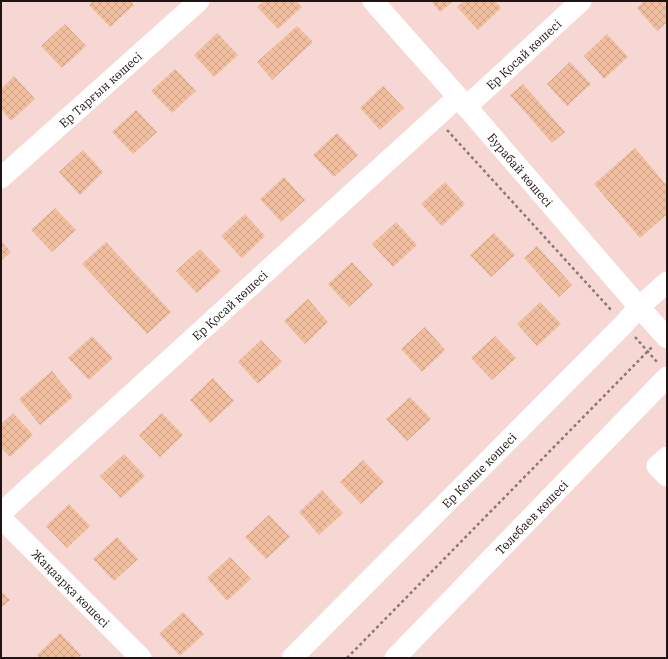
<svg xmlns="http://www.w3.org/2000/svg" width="668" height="659" viewBox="0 0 668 659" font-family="'IBM Plex Serif',serif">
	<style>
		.building { fill: url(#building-cross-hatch) }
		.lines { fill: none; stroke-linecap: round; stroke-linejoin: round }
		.path { stroke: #8c7775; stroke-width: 2.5; stroke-dasharray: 3 3; stroke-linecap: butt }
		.minor { stroke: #fff; stroke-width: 21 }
		.labels { text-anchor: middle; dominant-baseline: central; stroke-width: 4; stroke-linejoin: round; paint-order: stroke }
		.street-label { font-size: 12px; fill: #1e1413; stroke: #fbe7e5 }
	</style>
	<defs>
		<pattern id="building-cross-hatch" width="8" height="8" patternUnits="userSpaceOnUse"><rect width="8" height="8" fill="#f1bf9f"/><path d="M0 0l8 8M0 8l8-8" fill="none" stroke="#cea388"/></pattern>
	</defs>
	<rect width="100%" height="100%" fill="#f6d7d4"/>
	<g class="building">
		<polygon points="93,1 130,1 134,5 110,27 89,5"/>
		<polygon points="264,1 296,1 302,7 278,29 257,7"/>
		<polygon points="431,1 454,1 440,12"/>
		<polygon points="464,1 495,1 501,8 478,30 457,7"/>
		<polygon points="644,1 667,1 667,22 657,31 637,8"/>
		<polygon points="65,24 86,46 62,68 41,46"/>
		<polygon points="297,26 313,42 272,80 257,62"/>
		<polygon points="217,33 238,55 214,77 194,55"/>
		<polygon points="607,34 628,57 604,79 584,56"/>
		<polygon points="570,62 591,84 567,106 547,84"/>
		<polygon points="175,69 196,91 172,113 151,91"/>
		<polygon points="14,76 35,99 11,121 1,109 1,89"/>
		<polygon points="523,84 565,132 552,143 510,95"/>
		<polygon points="383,86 404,108 380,130 360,108"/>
		<polygon points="136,110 157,132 133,154 112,132"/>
		<polygon points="337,133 358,155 334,177 313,155"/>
		<polygon points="635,148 667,186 667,214 640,238 594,184"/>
		<polygon points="83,150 103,172 80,195 59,172"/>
		<polygon points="284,177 305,200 281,222 260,199"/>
		<polygon points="445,182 465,204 442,226 421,204"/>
		<polygon points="55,208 76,230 52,252 31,230"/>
		<polygon points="245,214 265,236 242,258 221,236"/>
		<polygon points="396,222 417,245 393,267 372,244"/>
		<polygon points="494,233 515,255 491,277 470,255"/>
		<polygon points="1,241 11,252 1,261"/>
		<polygon points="106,242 171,312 147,334 82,264"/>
		<polygon points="537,246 572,285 559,297 524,258"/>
		<polygon points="200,249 221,271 197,293 176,271"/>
		<polygon points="352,262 373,285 349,307 328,284"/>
		<polygon points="308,299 328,322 305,344 284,321"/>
		<polygon points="540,302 561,324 537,346 517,324"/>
		<polygon points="425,327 445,350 422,372 401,349"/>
		<polygon points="92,336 113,358 89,380 68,358"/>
		<polygon points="495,336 516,358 492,380 471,358"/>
		<polygon points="261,340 282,362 258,384 238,362"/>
		<polygon points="52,371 73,397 40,425 19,399"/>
		<polygon points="213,378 234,401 210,423 190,400"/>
		<polygon points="410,397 431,419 407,441 386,419"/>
		<polygon points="13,413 33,435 10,457 1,448 1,424"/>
		<polygon points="162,413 183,435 160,457 139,435"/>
		<polygon points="124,454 145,476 121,498 100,476"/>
		<polygon points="363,460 384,482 361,504 340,482"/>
		<polygon points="322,490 343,513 319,535 299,512"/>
		<polygon points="69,504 90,526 67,548 46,526"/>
		<polygon points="269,515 290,537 266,559 245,537"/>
		<polygon points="117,537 138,559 114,581 93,559"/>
		<polygon points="230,557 251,579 227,601 207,578"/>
		<polygon points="1,591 10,600 1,608"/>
		<polygon points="183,612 204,634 180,656 159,634"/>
		<polygon points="60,633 81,655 78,658 40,658 37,655"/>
	</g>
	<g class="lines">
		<g class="path">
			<polyline points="447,130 612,311"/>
			<polyline points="635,337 657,362"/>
			<polyline points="347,658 652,347"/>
		</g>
		<g class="minor">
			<path id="s1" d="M 373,1 L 458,97 L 639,307 L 667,338"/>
			<path id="s2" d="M 466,107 L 581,1"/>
			<path id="s3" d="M 1,178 L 199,1"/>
			<polyline points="667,457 657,466 667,476"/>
			<path id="s4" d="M 1,513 L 458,97"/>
			<path id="s5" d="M 1,518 L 141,658"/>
			<path id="s6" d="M 292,658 L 623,325 L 639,307 L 667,282"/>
			<path id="s7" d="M 395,658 L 667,377"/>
		</g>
	</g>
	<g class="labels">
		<g class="street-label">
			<text stroke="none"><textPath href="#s2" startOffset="78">Ер Қосай көшесі</textPath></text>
			<text stroke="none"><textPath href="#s3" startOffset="133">Ер Тарғын көшесі</textPath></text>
			<text stroke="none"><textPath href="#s1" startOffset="224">Бурабай көшесі</textPath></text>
			<text stroke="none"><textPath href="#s4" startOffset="309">Ер Қосай көшесі</textPath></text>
			<text stroke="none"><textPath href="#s6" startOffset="265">Ер Көкше көшесі</textPath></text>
			<text stroke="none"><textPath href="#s7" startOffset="196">Төлебаев көшесі</textPath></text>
			<text stroke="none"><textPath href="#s5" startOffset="99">Жаңаарқа көшесі</textPath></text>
		</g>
	</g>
	<rect width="668" height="659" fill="none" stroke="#1e1413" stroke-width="4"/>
</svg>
